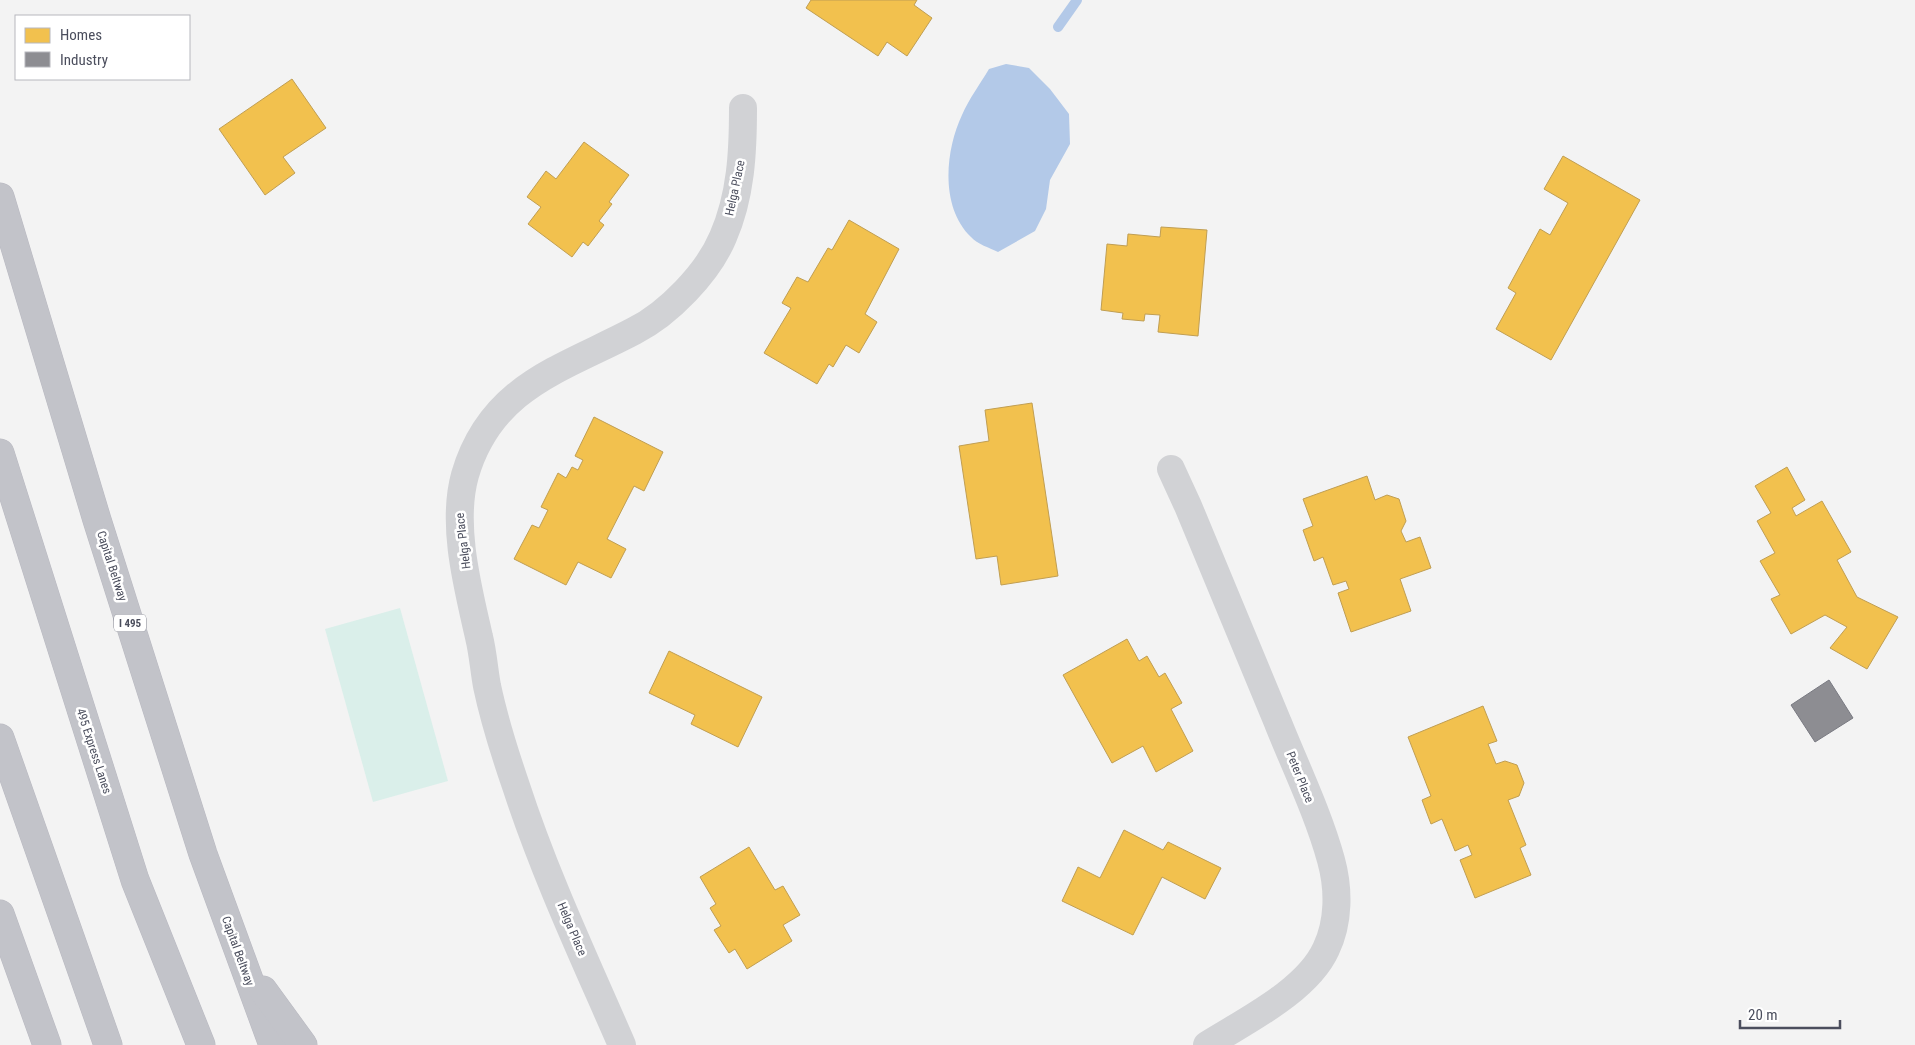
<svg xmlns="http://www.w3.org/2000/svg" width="1915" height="1045" viewBox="0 0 1915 1045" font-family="'Roboto Condensed',sans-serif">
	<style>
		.green { fill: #daefea }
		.water { fill: #b3c9e8 }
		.homes { fill: #f2c14e; stroke: #c09e52 }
		.industry { fill: #8d8d92; stroke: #797a82 }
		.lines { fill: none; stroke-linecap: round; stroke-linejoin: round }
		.stream { stroke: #b3c9e8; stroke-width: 10 }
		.motorway-casing { stroke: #b9b9c1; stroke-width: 29 }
		.minor { stroke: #d1d2d5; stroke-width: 28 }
		.motorway { stroke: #c2c3c9; stroke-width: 28 }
		.labels { text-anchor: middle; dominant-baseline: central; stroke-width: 5; stroke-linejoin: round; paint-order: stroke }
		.shield { fill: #fff; stroke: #81838e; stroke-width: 1 }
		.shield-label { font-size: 11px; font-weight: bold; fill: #4b4e5d }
		.street-label { font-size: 12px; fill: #4b4e5d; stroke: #fff }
	</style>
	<rect width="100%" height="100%" fill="#f3f3f3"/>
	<polygon class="green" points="400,608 448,781 373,802 325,629"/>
	<path class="water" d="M 1006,64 L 1029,68 L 1050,89 L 1069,114 L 1070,144 L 1050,180 L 1046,209 L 1035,231 L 998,252 C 990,248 977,244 971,237 C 940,207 945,151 962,115 C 969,99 980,84 989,69 Z"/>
	<g class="homes">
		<polygon points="811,0 917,0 914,5 932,18 907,56 887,42 878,56 806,8"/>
		<polygon points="292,79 326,128 283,157 295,173 265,195 219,129"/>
		<polygon points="584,142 629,175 609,202 612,204 599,221 604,225 588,246 583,242 572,257 528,224 541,207 527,197 546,171 556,179"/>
		<polygon points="1563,156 1640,200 1551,360 1496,329 1516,293 1508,288 1540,229 1550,235 1568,203 1544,189"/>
		<polygon points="849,220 899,249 865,314 877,322 859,353 846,345 833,367 829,364 817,384 764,353 791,308 782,303 797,277 808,282 828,248 832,250"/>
		<polygon points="1161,227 1207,230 1198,336 1158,332 1160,315 1145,314 1144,321 1122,319 1123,313 1101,310 1107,244 1127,246 1128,234 1160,237"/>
		<polygon points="1032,403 1058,576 1001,585 997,556 976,559 959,446 989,441 985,410"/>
		<polygon points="594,417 663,452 644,491 634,486 607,539 626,549 611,578 578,562 566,585 514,559 532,525 539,528 548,510 541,507 558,473 566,478 572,467 578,470 583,460 575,456"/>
		<polygon points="1787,467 1805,500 1792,508 1796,516 1822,501 1851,552 1837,560 1857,597 1898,617 1867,669 1830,648 1847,627 1825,615 1791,634 1771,599 1780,595 1760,561 1775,553 1757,521 1771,513 1755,486"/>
		<polygon points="1367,476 1375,500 1387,495 1399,499 1406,521 1401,531 1406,542 1420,537 1431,568 1400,579 1411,611 1351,632 1338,593 1349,589 1346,581 1333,585 1323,557 1314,561 1303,530 1313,526 1303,499"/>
		<polygon points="1127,639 1139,661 1147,656 1159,677 1165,673 1182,703 1171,709 1193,751 1156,772 1143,746 1112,763 1063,675"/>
		<polygon points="669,651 762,697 738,747 691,724 695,715 649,693"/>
		<polygon points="1483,706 1497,741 1488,744 1496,764 1505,761 1517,765 1524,783 1519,796 1508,800 1526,845 1520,848 1531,875 1475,898 1460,860 1472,855 1468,845 1455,851 1442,819 1431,824 1422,800 1431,796 1408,737"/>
		<polygon points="1124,830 1163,850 1168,842 1221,868 1205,899 1162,877 1133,935 1062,901 1078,867 1100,878"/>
		<polygon points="749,847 775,890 783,886 800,915 783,925 792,941 747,969 735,949 729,953 714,930 721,926 710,908 716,904 700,877"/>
	</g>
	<polygon class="industry" points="1829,680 1853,718 1815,742 1791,705"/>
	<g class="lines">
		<polyline class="stream" points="1058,27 1077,0"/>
		<g class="motorway-casing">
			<g id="motorway">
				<polyline points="0,197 97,520 203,854 273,1045"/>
				<polyline points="0,453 135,880 201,1045"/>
				<polyline points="0,738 108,1045"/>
				<polyline points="0,914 47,1045"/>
				<polyline points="263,990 303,1045"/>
			</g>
		</g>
		<g class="minor">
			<path d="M 1171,469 L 1188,506 C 1218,579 1248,651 1278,723 C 1296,768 1318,813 1331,860 C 1339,889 1339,922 1326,949 C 1307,991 1245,1021 1207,1045"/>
			<path d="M 622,1045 C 585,960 545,875 516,786 C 505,754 494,719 487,686 C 484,670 483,653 479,637 C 468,588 451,525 465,475 C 491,386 562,369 634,331 C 668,314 708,273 723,237 C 741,196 743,152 743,108"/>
		</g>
		<use href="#motorway" class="motorway"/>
	</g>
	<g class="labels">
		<rect class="shield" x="114" y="614.5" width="32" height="17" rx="4"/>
		<g class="shield-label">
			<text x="130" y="623">I 495</text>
		</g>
		<g class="street-label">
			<text transform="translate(735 188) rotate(-78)">Helga Place</text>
			<text transform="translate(463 541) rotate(-97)">Helga Place</text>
			<text transform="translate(112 566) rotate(72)">Capital Beltway</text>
			<text transform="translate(94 751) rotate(72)">495 Express Lanes</text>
			<text transform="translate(1300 777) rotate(68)">Peter Place</text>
			<text transform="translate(572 929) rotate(67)">Helga Place</text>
			<text transform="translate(238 951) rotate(70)">Capital Beltway</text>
		</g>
	</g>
	<rect x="15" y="15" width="175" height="65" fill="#ffffff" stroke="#b7b8be"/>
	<rect x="25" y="28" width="25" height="15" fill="#f2c14e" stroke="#b7b8be"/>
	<text x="60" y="40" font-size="15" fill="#4b4e5d">Homes</text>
	<rect x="25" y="52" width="25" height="15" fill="#8d8d92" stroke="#b7b8be"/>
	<text x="60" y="65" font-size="15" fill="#4b4e5d">Industry</text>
	<path d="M1740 1020v8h100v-8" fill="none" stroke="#4b4e5d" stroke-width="2.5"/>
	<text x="1748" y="1020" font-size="15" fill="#4b4e5d" stroke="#ffffff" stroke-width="4" paint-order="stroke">20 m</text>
</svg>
